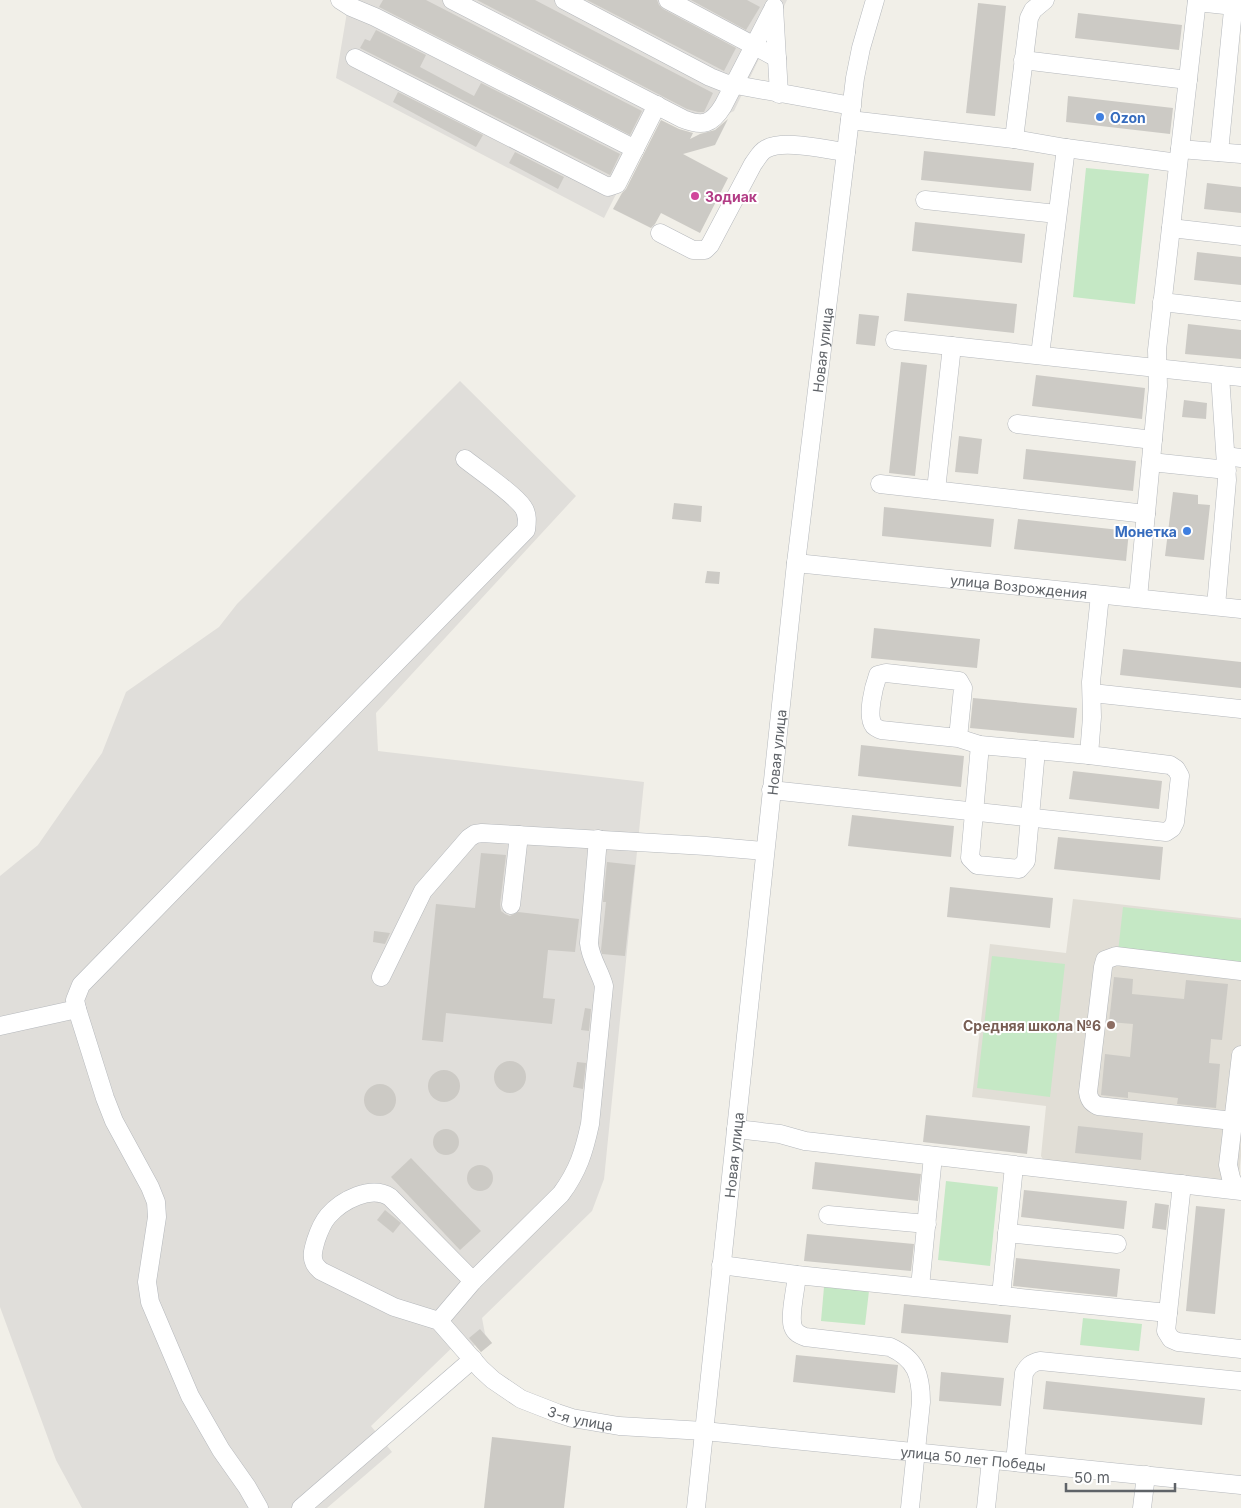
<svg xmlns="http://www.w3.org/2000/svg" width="1241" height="1508" viewBox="0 0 1241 1508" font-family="Inter,sans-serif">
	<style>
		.industrial { fill: #e0deda }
		.education { fill: #e1ded6 }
		.green { fill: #c5e8c5 }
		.building { fill: #cccac5 }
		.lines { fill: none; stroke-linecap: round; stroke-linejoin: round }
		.minor-casing { stroke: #b5b8bc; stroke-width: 19 }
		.minor { stroke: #fff; stroke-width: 18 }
		.shop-dot { fill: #3f7fe0; stroke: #fff; stroke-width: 2 }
		.hotel-dot { fill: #d1479c; stroke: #fff; stroke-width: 2 }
		.education-dot { fill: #8d6e63; stroke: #fff; stroke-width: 2 }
		.labels { text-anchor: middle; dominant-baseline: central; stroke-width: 4; stroke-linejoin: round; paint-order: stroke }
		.shop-label { font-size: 14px; font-weight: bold; fill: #366cbe; stroke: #fff; text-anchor: start }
		.hotel-label { font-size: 14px; font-weight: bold; fill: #b23c85; stroke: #fff; text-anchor: start }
		.street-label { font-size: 14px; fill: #5f6368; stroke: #fff }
		.education-label { font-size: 14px; font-weight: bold; fill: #785e54; stroke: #fff; text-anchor: end }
	</style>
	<rect width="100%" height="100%" fill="#f1efe8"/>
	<g class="industrial">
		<polygon points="349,0 787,0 734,111 695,130 658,111 604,218 336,78"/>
		<polygon points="460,381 576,496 376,713 378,751 644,782 604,1179 592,1211 482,1318 485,1334 492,1343 481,1352 475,1345 471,1348 462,1338 371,1426 392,1452 327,1508 82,1508 56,1460 0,1307 0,876 38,845 102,753 126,692 219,627 237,604"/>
	</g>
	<polygon class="education" points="1073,899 1241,918 1241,1156 1239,1175 1223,1181 1044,1161 1041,1156 1046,1106 972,1097 990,944 1066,953"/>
	<g class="green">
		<polygon points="1086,168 1149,174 1135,304 1073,297"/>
		<polygon points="1123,907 1241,920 1241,967 1118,952"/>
		<polygon points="992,956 1065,964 1050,1097 977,1088"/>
		<polygon points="946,1181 998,1187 990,1266 938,1260"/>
		<polygon points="824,1287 869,1291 865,1325 821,1321"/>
		<polygon points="1083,1318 1142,1324 1139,1351 1080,1345"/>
	</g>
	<g class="building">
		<polygon points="383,0 426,0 642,111 630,135 379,7"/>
		<polygon points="477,0 535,0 713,93 704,112 698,112 687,109"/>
		<polygon points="587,0 657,0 659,5 663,9 736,48 724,71"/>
		<polygon points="691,0 747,0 760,7 746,30"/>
		<polygon points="978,3 1006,6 995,116 966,113"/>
		<polygon points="1078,13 1182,25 1179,50 1075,38"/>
		<polygon points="376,30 426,55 420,67 474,96 481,83 620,154 610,175 360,48 365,39 370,41"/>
		<polygon points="398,92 483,135 476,147 393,102"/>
		<polygon points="1068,96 1173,108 1170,134 1066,122"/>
		<polygon points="728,119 715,145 683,154 728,178 700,233 661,213 655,224 651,228 613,209 622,193 626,189 661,120 679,129 693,133 690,139 700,134 715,130"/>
		<polygon points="924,151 1034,163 1031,191 921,180"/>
		<polygon points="515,152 564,177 558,189 509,163"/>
		<polygon points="1207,183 1241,187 1241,213 1204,209"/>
		<polygon points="915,222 1025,234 1022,263 912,251"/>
		<polygon points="1197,252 1241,257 1241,285 1194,280"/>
		<polygon points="907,293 1017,304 1014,333 904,321"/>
		<polygon points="859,314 879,316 875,346 856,344"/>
		<polygon points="1188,324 1241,330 1241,359 1185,354"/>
		<polygon points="901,362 927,365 915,476 889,473"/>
		<polygon points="1036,375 1145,388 1142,419 1032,406"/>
		<polygon points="1184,400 1207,403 1206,419 1182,417"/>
		<polygon points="959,436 982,439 978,474 955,472"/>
		<polygon points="1026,449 1136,461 1133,491 1023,479"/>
		<polygon points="1173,492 1198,495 1198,504 1210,505 1204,560 1165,556"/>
		<polygon points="674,503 702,506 701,522 672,519"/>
		<polygon points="884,507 994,519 991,547 882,536"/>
		<polygon points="1018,519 1129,531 1126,561 1014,549"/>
		<polygon points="707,571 720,572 719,584 705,583"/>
		<polygon points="874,628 980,639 977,668 871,658"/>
		<polygon points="1123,649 1241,662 1241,688 1120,675"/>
		<polygon points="973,698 1077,708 1074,738 970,728"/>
		<polygon points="861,745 964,756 961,787 858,776"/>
		<polygon points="1073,771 1162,781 1159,809 1069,799"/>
		<polygon points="852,815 954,826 951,857 848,846"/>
		<polygon points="1058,837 1163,847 1160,880 1054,869"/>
		<polygon points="481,853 506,855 500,904 501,911 505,914 510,916 518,912 579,919 575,952 548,950 543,998 555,999 552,1024 446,1013 443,1042 422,1040 436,904 475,908"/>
		<polygon points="607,862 635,865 625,956 602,954 601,950 606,902 603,902"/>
		<polygon points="950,887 1053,898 1050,928 947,917"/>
		<polygon points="374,931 390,933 385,944 373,942"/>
		<polygon points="1114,977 1133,979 1132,994 1184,999 1186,980 1228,984 1222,1040 1211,1039 1209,1063 1220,1064 1216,1108 1177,1104 1178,1098 1128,1092 1128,1098 1101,1095 1105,1054 1130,1057 1133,1024 1109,1022"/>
		<polygon points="585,1008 591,1009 589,1031 581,1030"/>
		<circle cx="510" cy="1077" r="16"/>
		<polygon points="577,1062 586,1063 583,1089 573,1087"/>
		<circle cx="444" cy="1086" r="16"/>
		<circle cx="380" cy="1100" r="16"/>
		<polygon points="926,1115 1030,1126 1027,1154 923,1142"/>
		<polygon points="1078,1126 1143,1133 1141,1160 1075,1153"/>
		<circle cx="446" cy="1142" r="13"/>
		<polygon points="411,1158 481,1231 460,1250 391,1177"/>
		<polygon points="815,1162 921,1174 918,1201 812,1189"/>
		<circle cx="480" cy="1178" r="13"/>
		<polygon points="1024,1190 1127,1201 1124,1229 1021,1217"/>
		<polygon points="1155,1203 1169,1205 1166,1230 1152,1228"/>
		<polygon points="1196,1206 1225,1209 1215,1314 1186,1311"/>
		<polygon points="385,1210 401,1223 393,1233 377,1220"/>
		<polygon points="807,1234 914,1244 911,1271 804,1261"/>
		<polygon points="1016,1258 1120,1269 1117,1297 1013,1286"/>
		<polygon points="904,1304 1011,1315 1008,1343 901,1333"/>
		<polygon points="480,1329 492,1343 481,1352 469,1338"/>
		<polygon points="796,1355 898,1365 895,1393 793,1382"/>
		<polygon points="941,1372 1004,1378 1001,1406 939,1401"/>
		<polygon points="1046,1381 1205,1398 1202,1425 1043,1409"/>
		<polygon points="492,1437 571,1446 564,1508 484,1508"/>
	</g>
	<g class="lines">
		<g class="minor-casing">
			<g id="minor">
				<polyline points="340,0 351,7 375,17 635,149"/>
				<path d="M 452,0 L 683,119 C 703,127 712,124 723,106 L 774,7"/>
				<polyline points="564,0 710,77 725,83 852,106"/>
				<polyline points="668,0 777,58"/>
				<polyline points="1197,2 1234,6"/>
				<polyline points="774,7 779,94"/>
				<polyline points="355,58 608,187 617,184 657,105"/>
				<polyline points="1023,60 1188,80"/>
				<polyline points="850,120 1014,139 1066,148 1178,163"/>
				<polyline points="1014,139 1029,18 1033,10 1045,0"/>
				<polyline points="1180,149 1241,154"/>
				<polyline points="1219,152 1234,0"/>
				<polyline points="925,200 1057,214"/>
				<polyline points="1171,228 1241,236"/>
				<path d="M 660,233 L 693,250 L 705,250 L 710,245 L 753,164 C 757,159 760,152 766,149 C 784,139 826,150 846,152"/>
				<polyline points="1162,302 1241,311"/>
				<polyline points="895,340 1241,377"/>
				<polyline points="1040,355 1066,148"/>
				<polyline points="1017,424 1153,440"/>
				<polyline points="1226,456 1241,458"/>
				<polyline points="1151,462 1227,470"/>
				<polyline points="880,484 1146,514"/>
				<polyline points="936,490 952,346"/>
				<path id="s1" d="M 796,563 L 1241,609"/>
				<polyline points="1138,598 1158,386 1157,350 1197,0"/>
				<polyline points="1216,606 1227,480 1220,375"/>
				<polyline points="1092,693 1241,709"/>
				<path d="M 958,738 L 963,688 L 959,681 L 886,673 L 878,675 C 874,686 866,716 874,726 C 876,728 879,729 881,730 L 958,738 L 980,745 L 1089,755"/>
				<polyline points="980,745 970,858 977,865 1019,869 1026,861 1036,750"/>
				<polyline points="771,790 1166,832 1172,828 1175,822 1180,776 1176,769 1170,765 1089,755 1092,717 1091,682 1100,595"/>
				<polyline points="511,905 519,835"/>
				<polyline points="381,977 423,891 469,838 475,834 482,833 706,846 765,851"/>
				<polyline points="0,1026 77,1009"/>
				<path d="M 1233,1121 L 1098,1106 C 1092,1103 1089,1100 1088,1092 L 1103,967 L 1105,960 L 1116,956 L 1241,971"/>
				<polyline points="736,1129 780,1134 805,1141 1241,1191"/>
				<polyline points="1182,1184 1166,1331 1171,1339 1178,1342 1241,1349"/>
				<polyline points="1237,1190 1231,1178 1228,1165 1241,1055"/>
				<polyline points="828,1215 927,1224"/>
				<polyline points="1007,1233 1117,1244"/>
				<polyline points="721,1265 797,1275 1168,1313"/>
				<path d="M 797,1275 C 796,1288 789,1316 793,1327 C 795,1333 800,1335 805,1337 L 890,1347 C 916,1359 921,1375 921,1402 L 910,1508"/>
				<path id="s2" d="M 473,1281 L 390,1197 C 371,1185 342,1200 328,1216 C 323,1222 319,1231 316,1240 C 314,1247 311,1255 314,1262 C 315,1266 318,1268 321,1271 L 394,1307 L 439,1321 L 481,1369 L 493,1380 L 521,1399 L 557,1413 L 572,1418 L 619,1426 L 704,1431 L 1241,1485"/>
				<polyline points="920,1287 933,1156"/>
				<polyline points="1001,1296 1014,1166"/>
				<path d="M 439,1321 L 473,1281 L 561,1194 C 578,1171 584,1152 590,1124 L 604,986 C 600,971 590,958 589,943 L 598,839"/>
				<path d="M 1015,1462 L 1024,1373 C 1028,1366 1031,1363 1040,1361 L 1241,1381"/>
				<path d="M 259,1508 L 247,1487 L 221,1450 L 190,1396 L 150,1302 L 147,1282 L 157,1217 L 156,1202 L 150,1187 L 114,1121 L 105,1098 L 77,1009 L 75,1000 L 81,985 L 526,530 C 527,522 528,514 523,507 C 513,493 480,471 465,459"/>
				<polyline points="301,1508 473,1359"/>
				<path id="s3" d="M 696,1508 L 796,563 L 855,78 L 861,48 L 875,0"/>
				<polyline points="986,1508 991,1460"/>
				<polyline points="1142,1508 1146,1475"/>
			</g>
		</g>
		<use href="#minor" class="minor"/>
	</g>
	<g class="shop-dot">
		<circle cx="1100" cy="117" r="5"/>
		<circle cx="1187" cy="531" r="5"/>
	</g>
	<circle class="hotel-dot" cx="695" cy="196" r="5"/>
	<circle class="education-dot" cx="1111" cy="1025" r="5"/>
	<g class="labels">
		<g class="shop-label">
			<text x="1110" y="117">Ozon</text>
			<text x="1177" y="531" text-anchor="end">Монетка</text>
		</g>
		<g class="hotel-label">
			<text x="705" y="196">Зодиак</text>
		</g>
		<g class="street-label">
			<text stroke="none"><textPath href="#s3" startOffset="1165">Новая улица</textPath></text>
			<text stroke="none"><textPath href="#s1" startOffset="224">улица Возрождения</textPath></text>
			<text stroke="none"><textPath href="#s3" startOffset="760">Новая улица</textPath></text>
			<text stroke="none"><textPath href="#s3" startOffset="355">Новая улица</textPath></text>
			<text stroke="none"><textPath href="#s2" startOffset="554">3-я улица</textPath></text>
			<text stroke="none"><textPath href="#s2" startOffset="949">улица 50 лет Победы</textPath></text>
		</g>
		<g class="education-label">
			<text x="1101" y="1025">Средняя школа №6</text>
		</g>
	</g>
	<path d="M1066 1483v8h109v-8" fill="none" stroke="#5f6368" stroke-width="2.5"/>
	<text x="1074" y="1483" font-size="15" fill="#5f6368" stroke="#ffffff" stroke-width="4" paint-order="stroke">50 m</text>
</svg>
